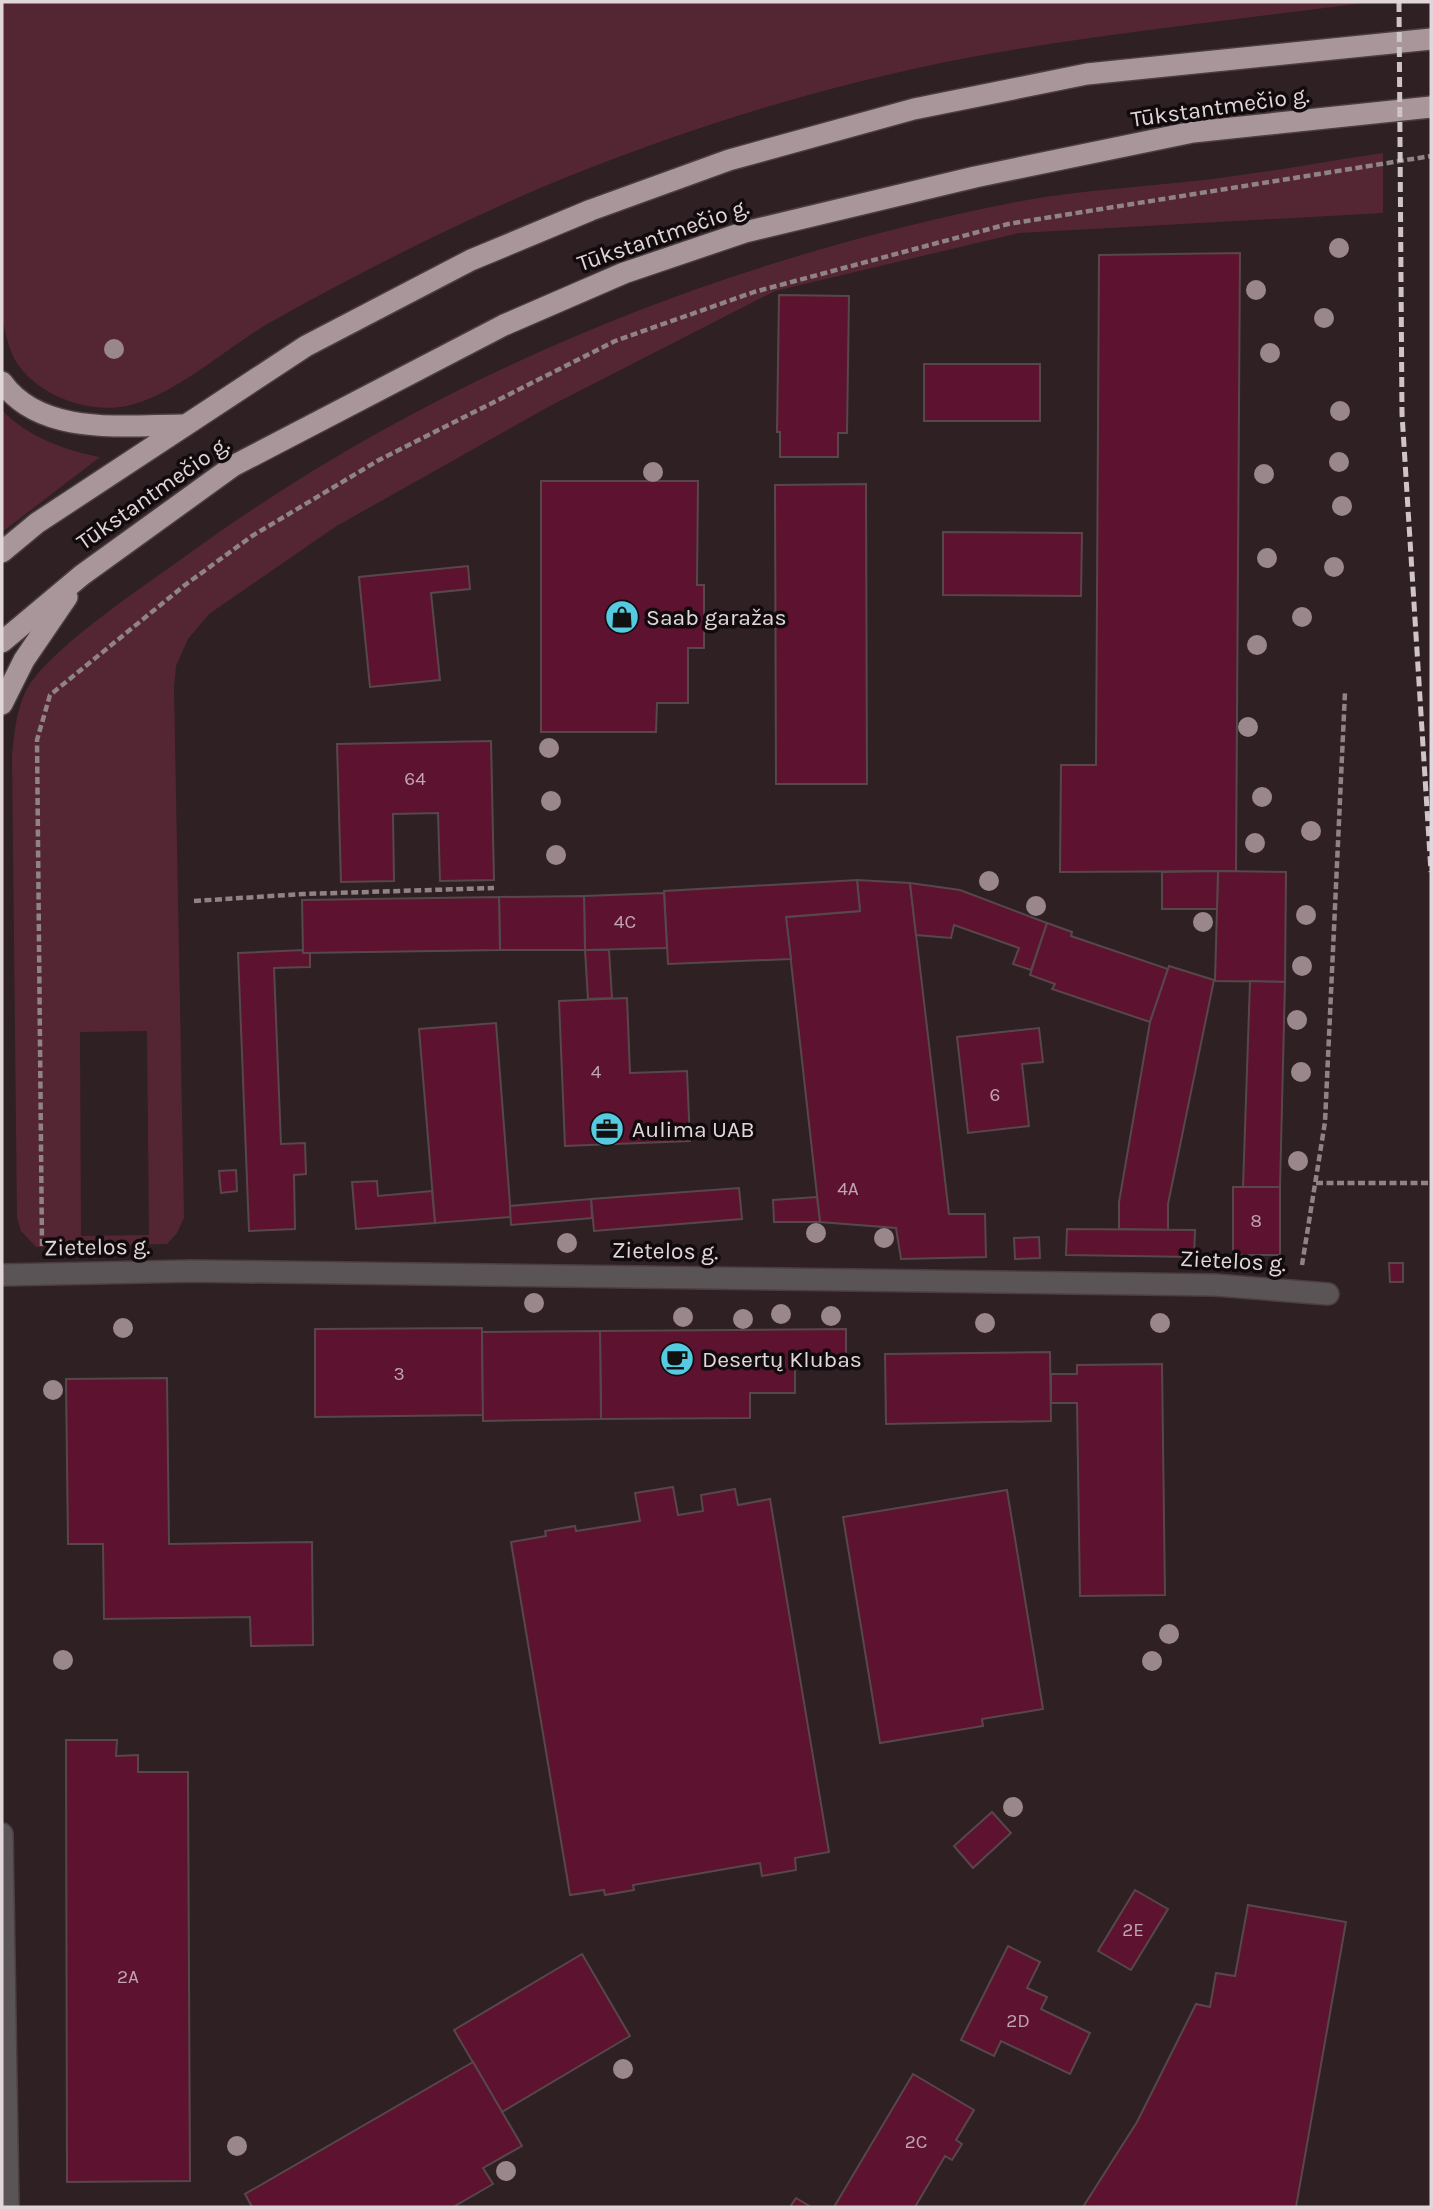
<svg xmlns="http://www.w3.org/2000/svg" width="1433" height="2209" viewBox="0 0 1433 2209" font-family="Karla,sans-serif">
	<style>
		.green { fill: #542634; fill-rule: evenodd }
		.building { fill: #5d132f; stroke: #57474a; stroke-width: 2 }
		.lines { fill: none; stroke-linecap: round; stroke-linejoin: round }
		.street-casing { stroke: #4b3d40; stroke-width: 24 }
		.highway-casing { stroke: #4b3d40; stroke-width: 24 }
		.path { stroke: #8f8386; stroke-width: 4.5; stroke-dasharray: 7 3.5; stroke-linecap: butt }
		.street { stroke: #5b5456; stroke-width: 21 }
		.highway { stroke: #a8969a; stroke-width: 21 }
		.rail { stroke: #cfc4c7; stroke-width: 5; stroke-dasharray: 10 5; stroke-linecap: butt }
		.tree { fill: #9a878b }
		.labels { text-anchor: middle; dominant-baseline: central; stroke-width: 7; stroke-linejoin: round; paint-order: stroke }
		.number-label { font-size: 19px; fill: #c0a6af }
		.street-label { font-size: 23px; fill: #e1d7da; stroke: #120b0d }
		.poi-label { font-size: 23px; fill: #e1d7da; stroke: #120b0d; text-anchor: start }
	</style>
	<rect width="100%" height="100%" fill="#2e2023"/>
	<g class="green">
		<path d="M 2,2 L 1371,2 C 1249,18 1127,31 1006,51 C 848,77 678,129 531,192 C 442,231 354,275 269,323 C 225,349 176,395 127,406 C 87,414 36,395 15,360 C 8,347 5,331 2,317 Z"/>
		<path d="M 1383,153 L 1383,213 L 1019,233 L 775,291 L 548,407 L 335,527 L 209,614 L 188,639 L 176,666 L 174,688 L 184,1218 L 177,1233 L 167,1244 L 36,1247 L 21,1231 L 17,1218 L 12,756 C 14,735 16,714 24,695 C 42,653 143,587 183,558 C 427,379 714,262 1011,203 C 1080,189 1151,187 1220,178 C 1275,171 1329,161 1383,153 ZM 147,1031 L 149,1235 L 81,1236 L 80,1032 Z"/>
		<path d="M 2,410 C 26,436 66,451 100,457 L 2,532 Z"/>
	</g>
	<g class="building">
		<polygon points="1240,253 1236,871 1060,872 1061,765 1096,765 1099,255"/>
		<polygon points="779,295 849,296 847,433 838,433 838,457 780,457 780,432 777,432"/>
		<rect x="924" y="364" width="116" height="57"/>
		<polygon points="541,481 698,481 697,585 704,585 704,648 688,648 688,703 657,703 656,732 541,732"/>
		<polygon points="866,484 867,784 776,784 775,485"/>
		<polygon points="943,532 1082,533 1081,596 943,595"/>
		<polygon points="468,566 470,589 431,593 440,680 370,687 359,577"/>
		<polygon points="491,741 494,880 440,881 438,813 393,814 394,881 341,882 337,744"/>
		<polygon points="1218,871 1286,872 1285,982 1215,981"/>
		<polygon points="1218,871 1217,909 1162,909 1162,872"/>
		<polygon points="857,880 910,883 949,1214 985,1214 986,1257 901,1259 896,1228 820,1222 786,917 860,911"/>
		<polygon points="857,880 860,911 786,917 791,959 668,964 664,891"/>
		<polygon points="910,883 960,890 1047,923 1031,970 1013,964 1019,948 954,925 951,938 916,935"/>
		<polygon points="664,893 667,948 585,950 584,896"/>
		<polygon points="584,896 585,950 500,950 499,897"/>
		<polygon points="499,897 500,950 303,953 302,900"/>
		<polygon points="1047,923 1072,932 1071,936 1168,969 1150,1022 1052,989 1055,984 1030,975"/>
		<polygon points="303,950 303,953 310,953 310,967 274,968 281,1144 305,1143 306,1174 294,1175 295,1229 249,1231 238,953"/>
		<polygon points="585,950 609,950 612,998 588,999"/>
		<polygon points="1169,966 1214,980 1168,1204 1168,1230 1119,1229 1119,1202 1150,1022"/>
		<polygon points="1250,981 1285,982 1280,1187 1243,1187"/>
		<polygon points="627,998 630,1073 687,1071 690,1141 565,1146 559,1001"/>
		<polygon points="496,1023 511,1217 435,1223 419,1029"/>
		<polygon points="1039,1028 1043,1062 1022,1064 1029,1126 968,1133 957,1037"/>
		<polygon points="236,1170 237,1191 221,1193 219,1171"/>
		<polygon points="377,1181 378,1196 432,1191 435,1223 356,1229 352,1182"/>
		<rect x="1233" y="1187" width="47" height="68"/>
		<polygon points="739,1188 742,1219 594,1231 591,1199"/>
		<polygon points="817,1197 820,1222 774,1222 773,1200"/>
		<polygon points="591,1199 592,1218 511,1225 510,1206"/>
		<polygon points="1067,1229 1195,1230 1194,1257 1066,1255"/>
		<polygon points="1039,1237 1040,1258 1015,1259 1014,1238"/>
		<polygon points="1389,1263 1403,1263 1403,1282 1390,1282"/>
		<polygon points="482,1328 483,1415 315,1417 315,1329"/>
		<polygon points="846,1329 846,1364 795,1365 795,1393 750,1393 750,1418 601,1419 600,1331"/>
		<polygon points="600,1331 601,1419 483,1421 482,1332"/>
		<polygon points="1050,1352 1051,1421 886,1424 885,1354"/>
		<polygon points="1162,1364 1165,1595 1080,1596 1077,1403 1051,1403 1051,1374 1077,1374 1077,1365"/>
		<polygon points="167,1378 169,1544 312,1542 313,1645 251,1646 250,1617 104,1619 103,1544 68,1544 66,1379"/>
		<polygon points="673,1487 678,1515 703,1511 701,1495 735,1489 738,1505 770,1499 829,1852 795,1858 796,1870 762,1876 760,1863 633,1885 634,1890 605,1895 604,1890 570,1895 511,1542 546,1536 545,1531 575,1526 576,1531 640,1521 635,1493"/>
		<polygon points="1007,1490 1043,1709 982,1719 983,1726 880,1743 843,1517"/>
		<polygon points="66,1740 117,1740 116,1756 138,1755 138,1772 188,1772 190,2181 67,2182"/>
		<polygon points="992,1812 1011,1833 973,1868 954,1846"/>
		<polygon points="1135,1890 1168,1909 1131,1970 1098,1951"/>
		<polygon points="1248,1905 1346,1922 1296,2207 1083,2207 1137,2122 1196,2004 1210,2007 1216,1973 1235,1976"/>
		<polygon points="1008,1946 1040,1962 1027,1988 1047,1997 1041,2009 1090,2033 1070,2074 1001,2041 994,2056 961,2040"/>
		<polygon points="582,1954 630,2036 502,2112 454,2030"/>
		<polygon points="473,2062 522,2146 483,2168 493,2184 453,2207 252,2207 245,2194"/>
		<polygon points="913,2074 974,2110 956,2140 962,2144 952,2160 945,2156 915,2207 834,2207"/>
		<polygon points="796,2198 811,2207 790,2207"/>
	</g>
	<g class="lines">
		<g class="street-casing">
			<g id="street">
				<polyline points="2,1275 192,1271 1215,1285 1328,1294"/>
				<polyline points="2,1834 8,2207"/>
			</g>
		</g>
		<g class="highway-casing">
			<g id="highway">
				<path d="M 2,382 C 41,437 126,425 184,425"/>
				<polyline points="2,552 37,523 306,346 471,260 591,210 729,160 914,109 1087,74 1431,39"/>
				<polyline points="2,642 82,575 233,466 504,325 624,273 745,232 975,177 1193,132 1431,107"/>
				<polyline points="2,704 24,660 67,597"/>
			</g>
		</g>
		<g class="path">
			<polyline points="194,901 303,894 494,888"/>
			<polyline points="1316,1183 1431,1183"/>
			<polyline points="42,1246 37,740 50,695 185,585 252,536 379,460 615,341 754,292 1008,224 1431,156"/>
			<polyline points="1302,1265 1325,1122 1345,692"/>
		</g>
		<use href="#street" class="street"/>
		<use href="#highway" class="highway"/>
		<polyline class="rail" points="1399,2 1402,414 1431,872"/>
	</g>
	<g class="tree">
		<circle cx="1339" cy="248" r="10"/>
		<circle cx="1256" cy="290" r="10"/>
		<circle cx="1324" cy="318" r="10"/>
		<circle cx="114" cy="349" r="10"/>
		<circle cx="1270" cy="353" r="10"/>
		<circle cx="1340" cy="411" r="10"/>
		<circle cx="1339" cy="462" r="10"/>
		<circle cx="653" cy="472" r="10"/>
		<circle cx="1264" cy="474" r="10"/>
		<circle cx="1342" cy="506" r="10"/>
		<circle cx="1267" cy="558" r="10"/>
		<circle cx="1334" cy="567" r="10"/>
		<circle cx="1302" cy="617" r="10"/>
		<circle cx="1257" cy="645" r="10"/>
		<circle cx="1248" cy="727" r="10"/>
		<circle cx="549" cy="748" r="10"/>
		<circle cx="1262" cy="797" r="10"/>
		<circle cx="551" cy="801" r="10"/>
		<circle cx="1311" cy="831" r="10"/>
		<circle cx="1255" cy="843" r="10"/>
		<circle cx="556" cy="855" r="10"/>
		<circle cx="989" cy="881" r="10"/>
		<circle cx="1036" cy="906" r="10"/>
		<circle cx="1306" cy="915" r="10"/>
		<circle cx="1203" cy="922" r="10"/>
		<circle cx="1302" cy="966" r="10"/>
		<circle cx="1297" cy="1020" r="10"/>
		<circle cx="1301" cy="1072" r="10"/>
		<circle cx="1298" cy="1161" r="10"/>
		<circle cx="816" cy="1233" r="10"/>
		<circle cx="884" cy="1238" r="10"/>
		<circle cx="567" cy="1243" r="10"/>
		<circle cx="534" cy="1303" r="10"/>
		<circle cx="781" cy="1314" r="10"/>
		<circle cx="831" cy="1316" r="10"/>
		<circle cx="683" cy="1317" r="10"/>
		<circle cx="743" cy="1319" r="10"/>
		<circle cx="985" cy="1323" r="10"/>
		<circle cx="1160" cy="1323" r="10"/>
		<circle cx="123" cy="1328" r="10"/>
		<circle cx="53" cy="1390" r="10"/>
		<circle cx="1169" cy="1634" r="10"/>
		<circle cx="63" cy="1660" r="10"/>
		<circle cx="1152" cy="1661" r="10"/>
		<circle cx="1013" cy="1807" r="10"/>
		<circle cx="623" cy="2069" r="10"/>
		<circle cx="237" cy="2146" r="10"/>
		<circle cx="506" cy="2171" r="10"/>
	</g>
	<defs>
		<g id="shop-disc" transform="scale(1.75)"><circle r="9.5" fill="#55cae0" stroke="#120b0d"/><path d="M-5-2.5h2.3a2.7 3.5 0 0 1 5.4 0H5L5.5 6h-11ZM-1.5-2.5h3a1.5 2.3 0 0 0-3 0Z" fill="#111"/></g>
		<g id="office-disc" transform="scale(1.75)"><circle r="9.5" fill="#55cae0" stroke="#120b0d"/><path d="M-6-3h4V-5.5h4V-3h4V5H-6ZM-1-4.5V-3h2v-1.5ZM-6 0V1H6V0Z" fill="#111"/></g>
		<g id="cafe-disc" transform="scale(1.75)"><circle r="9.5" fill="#55cae0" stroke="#120b0d"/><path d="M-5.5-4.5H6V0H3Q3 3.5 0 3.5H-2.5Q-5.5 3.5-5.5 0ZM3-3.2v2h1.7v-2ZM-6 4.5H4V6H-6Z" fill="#111"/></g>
	</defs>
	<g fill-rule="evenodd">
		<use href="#shop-disc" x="622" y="617"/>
		<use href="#office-disc" x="607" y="1129"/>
		<use href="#cafe-disc" x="677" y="1359"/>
	</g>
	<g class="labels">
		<g class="number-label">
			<text x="415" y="779">64</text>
			<text x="625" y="922">4C</text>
			<text x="596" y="1072">4</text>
			<text x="995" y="1095">6</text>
			<text x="848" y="1189">4A</text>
			<text x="1256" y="1221">8</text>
			<text x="399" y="1374">3</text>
			<text x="1133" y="1930">2E</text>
			<text x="128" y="1977">2A</text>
			<text x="1018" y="2021">2D</text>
			<text x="916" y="2142">2C</text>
		</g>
		<g class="street-label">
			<text transform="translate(1220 107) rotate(-8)">Tūkstantmečio g.</text>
			<text transform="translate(663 235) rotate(-19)">Tūkstantmečio g.</text>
			<text transform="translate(153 493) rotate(-35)">Tūkstantmečio g.</text>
			<text transform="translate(97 1247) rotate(-1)">Zietelos g.</text>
			<text transform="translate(665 1251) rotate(1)">Zietelos g.</text>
			<text transform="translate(1233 1261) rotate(3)">Zietelos g.</text>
		</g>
		<g class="poi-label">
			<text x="646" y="617">Saab garažas</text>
			<text x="632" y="1129">Aulima UAB</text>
			<text x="702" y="1359">Desertų Klubas</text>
		</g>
	</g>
	<rect width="1433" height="2209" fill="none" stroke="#e1d7da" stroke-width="7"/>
</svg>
